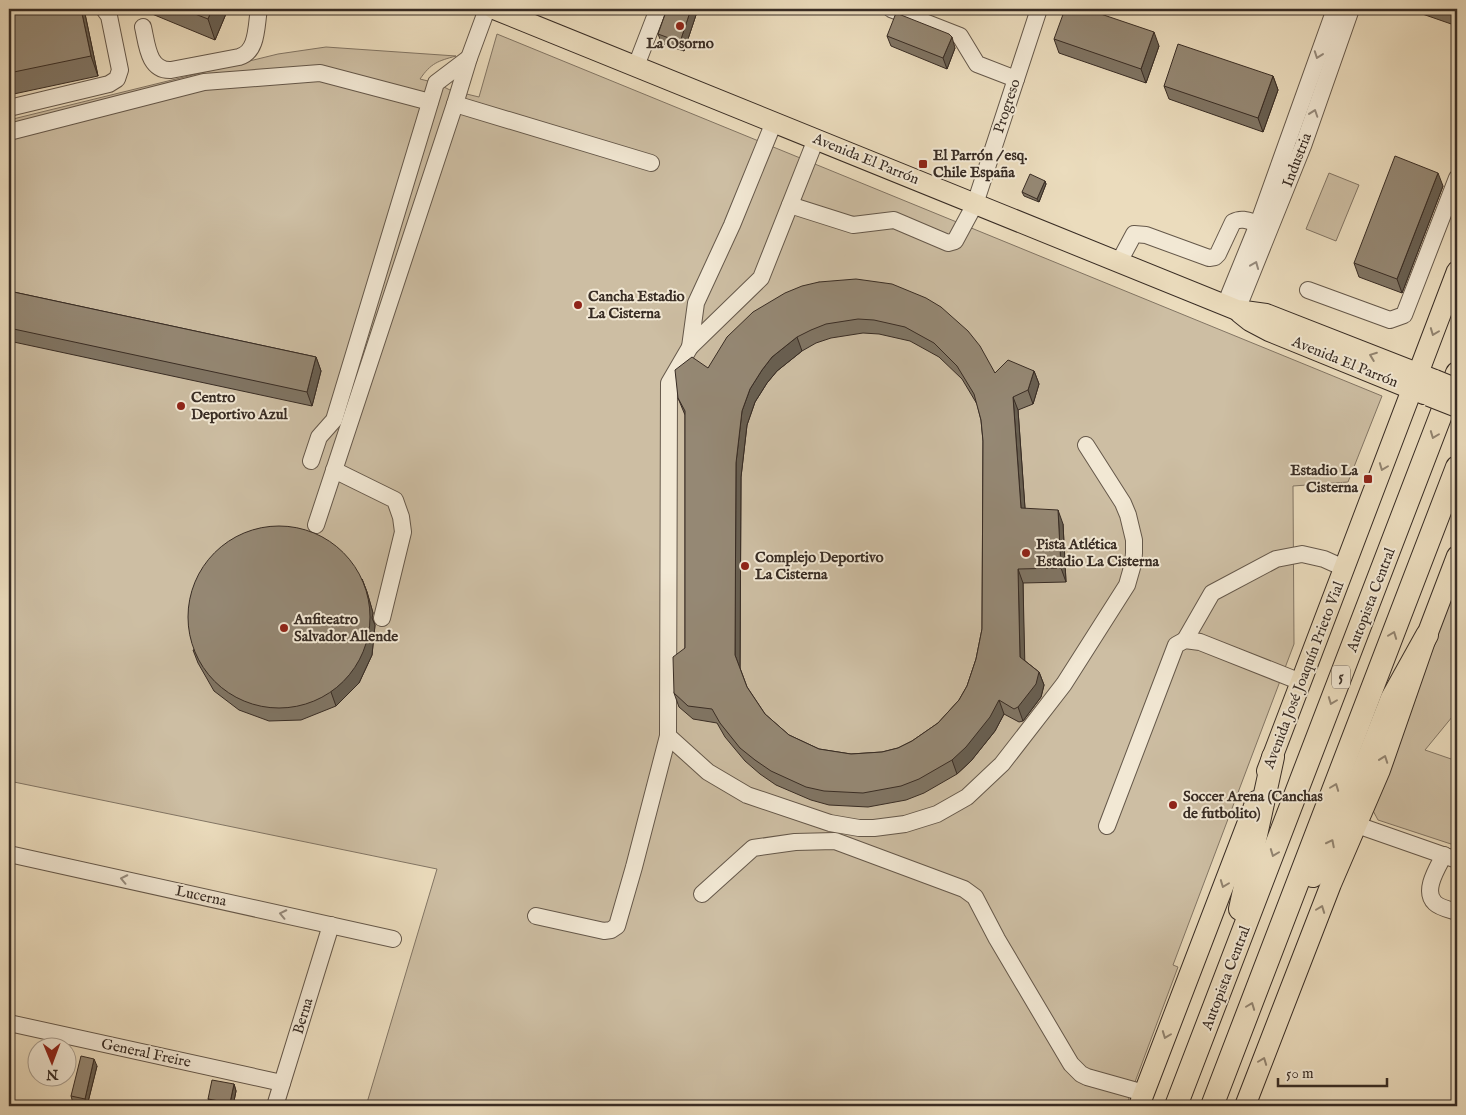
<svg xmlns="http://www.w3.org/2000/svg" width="1466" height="1115" viewBox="0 0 1466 1115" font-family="'IM FELL English',serif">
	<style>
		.green { fill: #cdbea3; stroke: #827564 }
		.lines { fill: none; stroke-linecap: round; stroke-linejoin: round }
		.minor-casing { stroke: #65584a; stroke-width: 18 }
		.major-casing { stroke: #382c24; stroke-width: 22 }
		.highway-casing { stroke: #382c24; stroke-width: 24 }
		.minor { stroke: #f2e8d4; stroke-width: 16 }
		.major { stroke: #ebdcbd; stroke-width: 20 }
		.highway { stroke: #ebdcbd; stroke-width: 22 }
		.major-bridge-casing { stroke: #382c24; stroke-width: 22; stroke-linecap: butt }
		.major-bridge { stroke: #ebdcbd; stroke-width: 20 }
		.wall { fill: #807564; stroke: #382c24; fill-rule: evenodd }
		.shaded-wall { fill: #685f51; stroke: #382c24 }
		.building { fill: #958874; stroke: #382c24; fill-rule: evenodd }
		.oneway { stroke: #958a7c }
		.oneway2 { stroke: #928470 }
		.poi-dot { fill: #8f2418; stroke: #f2e8d4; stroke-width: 2 }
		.labels { text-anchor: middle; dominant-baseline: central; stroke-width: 4; stroke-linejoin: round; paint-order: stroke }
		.shield { fill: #f2e8d4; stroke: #706459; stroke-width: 1 }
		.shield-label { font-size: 14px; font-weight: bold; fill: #382c24 }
		.poi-label { font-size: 15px; font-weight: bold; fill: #382c24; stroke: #f2e8d4; text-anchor: start }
		.street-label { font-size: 15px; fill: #382c24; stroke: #f2e8d4 }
	</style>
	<rect width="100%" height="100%" fill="#ebdcbd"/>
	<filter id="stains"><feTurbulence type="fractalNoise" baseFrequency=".004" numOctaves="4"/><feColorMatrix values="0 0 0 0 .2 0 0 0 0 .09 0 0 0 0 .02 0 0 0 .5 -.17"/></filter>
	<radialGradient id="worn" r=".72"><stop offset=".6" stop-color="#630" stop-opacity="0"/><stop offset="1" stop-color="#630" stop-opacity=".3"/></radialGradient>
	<g class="green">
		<path d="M 497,34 L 1382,396 L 1348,482 L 1293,486 L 1294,644 L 1173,965 L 1178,967 L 1126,1106 L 366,1106 L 437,869 L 9,781 L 9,120 L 278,54 L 326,47 L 456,56 C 438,61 431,63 420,79 L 436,83 L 450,90 L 479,97 Z"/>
		<polygon points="1329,173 1359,185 1336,241 1306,229"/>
		<polygon points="1457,571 1457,711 1425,750 1457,761 1457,846 1378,820 1371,807"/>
	</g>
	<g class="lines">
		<g class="minor-casing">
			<g id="minor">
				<polyline points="891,9 960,36 977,64 1016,79"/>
				<path d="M 143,27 C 147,44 148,71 171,70 L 239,57 C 258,52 256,25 259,9"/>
				<polyline points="636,66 658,9"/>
				<polyline points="455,104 651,163"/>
				<polyline points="9,108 109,84 117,79 120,70 109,16 104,9"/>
				<polyline points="9,132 204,82 320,73 430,102"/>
				<polyline points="816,139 761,278 690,347 669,383 668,736 708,772 747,795 830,823 859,828 874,828 905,824 937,814 967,797 1002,764 1064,684 1127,585 1133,564 1134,553 1134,540 1128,515 1123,503 1086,445"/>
				<polyline points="790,205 853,225 894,220 948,243 955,241 975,204 1039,9"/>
				<path d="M 1119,262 L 1134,234 L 1146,235 L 1209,258 L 1215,257 L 1218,254 L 1233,222 C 1242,217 1249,221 1258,224"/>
				<polyline points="1308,290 1390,320 1404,315 1457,178"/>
				<polyline points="1225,305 1258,224 1335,9"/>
				<polyline points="1237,310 1303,146 1351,9"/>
				<polyline points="690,347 696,303 732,225 774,122"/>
				<polyline points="311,461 319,437 334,420 436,83 469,58"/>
				<polyline points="334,470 395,500 401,517 403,532 382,618"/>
				<polyline points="316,525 455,104 469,58 487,9"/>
				<polyline points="1185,640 1212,593 1276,559 1302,554 1324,559 1344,568"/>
				<polyline points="1357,825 1457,860"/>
				<polyline points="1107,826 1176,645 1185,640 1200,642 1301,682"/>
				<polyline points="9,854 393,939"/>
				<path d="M 1444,855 C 1438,867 1422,891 1435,903 C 1440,908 1451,910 1457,912"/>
				<polyline points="702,894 753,848 795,842 835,841 964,889 975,897 997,939 1071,1064 1081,1074 1087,1077 1144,1093"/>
				<polyline points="536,916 604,931 611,930 617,926 634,867 668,736"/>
				<polyline points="9,1023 282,1083"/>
				<polyline points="275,1106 331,925"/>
			</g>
		</g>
		<g class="major-casing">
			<g id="major">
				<polyline points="494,9 1237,310 1266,314 1435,380"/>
				<polyline points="1240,313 1250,321 1269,331 1424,394"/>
				<polyline points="1267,771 1457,271"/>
				<polyline points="1139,1106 1256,801"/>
				<polyline points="1245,1106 1331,884 1380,770 1427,635 1457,556"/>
			</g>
		</g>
		<g class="highway-casing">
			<g id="highway">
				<polyline points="1313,876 1349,807 1392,698 1427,635"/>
				<polyline points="1240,909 1273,757"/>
				<polyline points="1176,1106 1457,373"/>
				<polyline points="1212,1106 1457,467"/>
			</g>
		</g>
		<use href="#minor" class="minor"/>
		<use href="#major" class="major"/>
		<use href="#highway" class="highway"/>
		<g class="major-bridge-casing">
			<g id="major-bridge">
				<polyline points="1435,380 1457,389"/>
				<polyline points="1429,396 1457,407"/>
			</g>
		</g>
		<use href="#major-bridge" class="major-bridge"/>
	</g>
	<g class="wall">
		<polygon points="9,9 84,9 98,76 9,95"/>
		<polygon points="140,9 228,9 215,40"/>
		<polygon points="667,9 698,9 684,51 662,44 658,34"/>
		<polygon points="1408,9 1457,9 1457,26"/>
		<polygon points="887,36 955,48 947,69 891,46"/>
		<polygon points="1054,39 1159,46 1146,83 1059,53"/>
		<polygon points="1273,76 1278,90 1263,132 1169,99 1164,86"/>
		<polygon points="1045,181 1046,184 1039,202 1024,196 1022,192"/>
		<polygon points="1443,186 1402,293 1359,277 1354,263"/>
		<path d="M 819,282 L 995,373 L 1034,371 L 1039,384 L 1033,404 L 1018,410 L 1025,509 L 1063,524 L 1066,582 L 1023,583 L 1024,660 L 1039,672 L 1044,685 L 1041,697 L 1023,721 L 1019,722 L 1004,714 L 995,731 L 971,761 L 957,774 L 924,793 L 906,800 L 868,807 L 829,805 L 811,800 L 776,785 L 760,774 L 745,761 L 725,737 L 717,723 L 693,719 L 679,707 L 674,693 L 685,648 L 685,415 L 678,398 L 708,368 ZM 863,333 L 879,334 L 910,341 L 939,357 L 962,379 L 977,404 L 981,420 L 983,441 L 982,629 L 976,659 L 967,686 L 959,700 L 938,723 L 912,741 L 898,748 L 882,752 L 851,754 L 819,749 L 789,735 L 765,714 L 747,687 L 740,668 L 741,477 L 747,425 L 755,402 L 767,383 L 777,371 L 802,351 L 816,343 L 831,338 Z"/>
		<polygon points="9,291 316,357 321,371 312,406 9,341"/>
		<polygon points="362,579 367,592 373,613 372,618 375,625 372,655 359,683 336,706 301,720 269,721 239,710 214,691 198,663 193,650"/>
		<polygon points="97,1066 87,1106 73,1103 71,1096"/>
		<polygon points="234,1084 236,1091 233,1106 211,1106 208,1099"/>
	</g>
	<g class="shaded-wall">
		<polygon points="81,9 84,9 98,76 91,56"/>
		<polygon points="212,9 228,9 215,40 208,19"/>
		<polygon points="691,9 698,9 684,51 680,42"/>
		<polygon points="1154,32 1159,46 1146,83 1141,69"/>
		<polygon points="952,37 955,48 947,69 943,58"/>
		<polygon points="1273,76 1278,90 1263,132 1258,118"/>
		<polygon points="1438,173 1443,186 1402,293 1397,279"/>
		<polygon points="1045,181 1046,184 1039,202 1037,199"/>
		<polygon points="797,337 802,351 777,371 767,383 755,402 747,425 741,477 740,669 735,655 736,463 742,411 750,389 762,370 772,357"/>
		<polygon points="316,357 321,371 312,406 307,392"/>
		<polygon points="1034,371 1039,384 1033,404 1028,390"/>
		<polygon points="1013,397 1018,410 1026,522 1021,508"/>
		<polygon points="1058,510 1063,524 1066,582 1061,568"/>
		<polygon points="1018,569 1023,583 1025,670 1020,657"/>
		<polygon points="362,579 367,592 373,613 372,618 375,625 372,655 359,683 336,706 331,692 367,607"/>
		<polygon points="1039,672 1044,685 1041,697 1023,721 1018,707"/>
		<polygon points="999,700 1004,714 995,731 971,761 957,774 952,760"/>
		<polygon points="94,1059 97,1066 87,1106 85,1099"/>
		<polygon points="234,1084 236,1091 233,1106 231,1106 230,1103"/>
	</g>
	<g class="building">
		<polygon points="9,9 81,9 91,56 9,73"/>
		<polygon points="182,9 212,9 208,19"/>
		<polygon points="667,9 691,9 680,42 658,34"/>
		<polygon points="1065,9 1086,9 1154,32 1141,69 1054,39"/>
		<polygon points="1442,9 1457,9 1457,14"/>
		<polygon points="896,13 949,34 952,37 943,58 887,36"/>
		<polygon points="1178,44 1273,76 1258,118 1164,86"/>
		<polygon points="1395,156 1438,173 1397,279 1354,263"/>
		<polygon points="1030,174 1045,181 1037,199 1022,192"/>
		<path d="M 856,279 L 892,284 L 926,298 L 941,307 L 968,331 L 980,346 L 995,373 L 1008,360 L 1034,371 L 1028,390 L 1013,397 L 1021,508 L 1058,510 L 1061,568 L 1018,569 L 1020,657 L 1039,672 L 1036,684 L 1018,707 L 1014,709 L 999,700 L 990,717 L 966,747 L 952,760 L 919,779 L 901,786 L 863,793 L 824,791 L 806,787 L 771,771 L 755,760 L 740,748 L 720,723 L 712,709 L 688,706 L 674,693 L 673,657 L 685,648 L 685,411 L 678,398 L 675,370 L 692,357 L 708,368 L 727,337 L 753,312 L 785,293 L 802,286 L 819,282 ZM 858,319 L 874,320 L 905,327 L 934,343 L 957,366 L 974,394 L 981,420 L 983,441 L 982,629 L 976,659 L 967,686 L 959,700 L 938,723 L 912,741 L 898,748 L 882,752 L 851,754 L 819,749 L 789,735 L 765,714 L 747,687 L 735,655 L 736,463 L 742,411 L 750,389 L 762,370 L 772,357 L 797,337 L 811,330 L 826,324 Z"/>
		<polygon points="9,291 316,357 307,392 9,328"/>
		<circle cx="279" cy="617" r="91"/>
		<polygon points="81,1056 94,1059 85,1099 71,1096"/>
		<polygon points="212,1080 234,1084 230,1103 208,1099"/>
	</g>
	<defs><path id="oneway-chevron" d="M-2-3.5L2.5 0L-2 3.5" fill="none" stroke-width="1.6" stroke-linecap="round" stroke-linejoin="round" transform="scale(1.25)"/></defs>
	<g class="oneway">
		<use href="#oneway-chevron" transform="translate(1318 55) rotate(110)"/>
		<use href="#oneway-chevron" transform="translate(1314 113) rotate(-71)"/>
		<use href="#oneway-chevron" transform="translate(1255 265) rotate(-68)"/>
		<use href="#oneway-chevron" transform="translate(124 879) rotate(-168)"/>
		<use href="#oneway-chevron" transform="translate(283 914) rotate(-168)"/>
	</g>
	<g class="oneway2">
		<use href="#oneway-chevron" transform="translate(1434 332) rotate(111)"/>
		<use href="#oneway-chevron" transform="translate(1373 356) rotate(-159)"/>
		<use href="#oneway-chevron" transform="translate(1434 435) rotate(111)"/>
		<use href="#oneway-chevron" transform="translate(1383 467) rotate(111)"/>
		<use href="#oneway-chevron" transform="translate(1393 635) rotate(-69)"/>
		<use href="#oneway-chevron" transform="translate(1332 701) rotate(111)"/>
		<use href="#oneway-chevron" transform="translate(1384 759) rotate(-70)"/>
		<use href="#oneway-chevron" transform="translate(1335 787) rotate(-69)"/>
		<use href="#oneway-chevron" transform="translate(1331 843) rotate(-63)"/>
		<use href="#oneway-chevron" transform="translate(1274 853) rotate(111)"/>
		<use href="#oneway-chevron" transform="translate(1224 884) rotate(111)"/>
		<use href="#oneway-chevron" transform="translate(1321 909) rotate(-69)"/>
		<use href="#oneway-chevron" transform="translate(1251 1006) rotate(-69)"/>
		<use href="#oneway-chevron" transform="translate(1166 1035) rotate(111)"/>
		<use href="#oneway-chevron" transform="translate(1263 1061) rotate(-69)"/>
	</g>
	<g class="poi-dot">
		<circle cx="680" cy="26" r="5"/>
		<rect x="918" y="159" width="10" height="10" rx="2.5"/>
		<circle cx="578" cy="305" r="5"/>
		<circle cx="181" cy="406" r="5"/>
		<rect x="1363" y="474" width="10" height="10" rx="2.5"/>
		<circle cx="1026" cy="553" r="5"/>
		<circle cx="745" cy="566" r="5"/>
		<circle cx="284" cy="628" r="5"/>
		<circle cx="1173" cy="805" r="5"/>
	</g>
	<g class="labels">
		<rect class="shield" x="1332" y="665.5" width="18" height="23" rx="4"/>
		<g class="shield-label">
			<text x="1341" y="677">5</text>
		</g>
		<g class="poi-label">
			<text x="680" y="43" text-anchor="middle">La Osorno</text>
			<text x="933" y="155">El Parrón / esq.<tspan x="933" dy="17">Chile España</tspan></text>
			<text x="588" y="296">Cancha Estadio<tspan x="588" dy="17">La Cisterna</tspan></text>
			<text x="191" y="397">Centro<tspan x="191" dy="17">Deportivo Azul</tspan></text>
			<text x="1358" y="470" text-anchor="end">Estadio La<tspan x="1358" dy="17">Cisterna</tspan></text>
			<text x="1036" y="544">Pista Atlética<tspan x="1036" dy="17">Estadio La Cisterna</tspan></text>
			<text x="755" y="557">Complejo Deportivo<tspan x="755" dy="17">La Cisterna</tspan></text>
			<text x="294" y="619">Anfiteatro<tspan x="294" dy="17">Salvador Allende</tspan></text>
			<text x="1183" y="796">Soccer Arena (Canchas<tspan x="1183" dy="17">de futbolito)</tspan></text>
		</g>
		<g class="street-label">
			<text transform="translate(1007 106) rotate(-72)">Progreso</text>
			<text transform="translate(866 159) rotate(22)">Avenida El Parrón</text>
			<text transform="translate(1297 160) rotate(-69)">Industria</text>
			<text transform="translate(1345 362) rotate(22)">Avenida El Parrón</text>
			<text transform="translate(1371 600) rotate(-69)">Autopista Central</text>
			<text transform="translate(1304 675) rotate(-69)">Avenida José Joaquín Prieto Vial</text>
			<text transform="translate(201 896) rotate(12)">Lucerna</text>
			<text transform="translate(1226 978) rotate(-69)">Autopista Central</text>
			<text transform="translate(303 1016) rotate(-73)">Berna</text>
			<text transform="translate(146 1053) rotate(12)">General Freire</text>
		</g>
	</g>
	<rect width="1466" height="1115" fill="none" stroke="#ebdcbd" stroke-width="30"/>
	<rect x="10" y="10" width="1446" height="1095" fill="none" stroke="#382c24" stroke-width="2.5"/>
	<rect x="15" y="15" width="1436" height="1085" fill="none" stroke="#382c24"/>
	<g transform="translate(52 1062) rotate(179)"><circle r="24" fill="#f2e8d4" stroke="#a89d8e"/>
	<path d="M0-4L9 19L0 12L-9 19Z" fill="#8f2418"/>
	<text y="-8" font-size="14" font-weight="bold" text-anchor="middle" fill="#382c24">N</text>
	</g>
	<path d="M1278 1078v8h109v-8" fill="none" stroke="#382c24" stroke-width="2.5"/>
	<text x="1286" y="1078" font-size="15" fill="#382c24" stroke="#f2e8d4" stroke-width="4" paint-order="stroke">50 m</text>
	<rect width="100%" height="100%" filter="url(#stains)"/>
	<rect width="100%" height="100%" fill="url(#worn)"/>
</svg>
